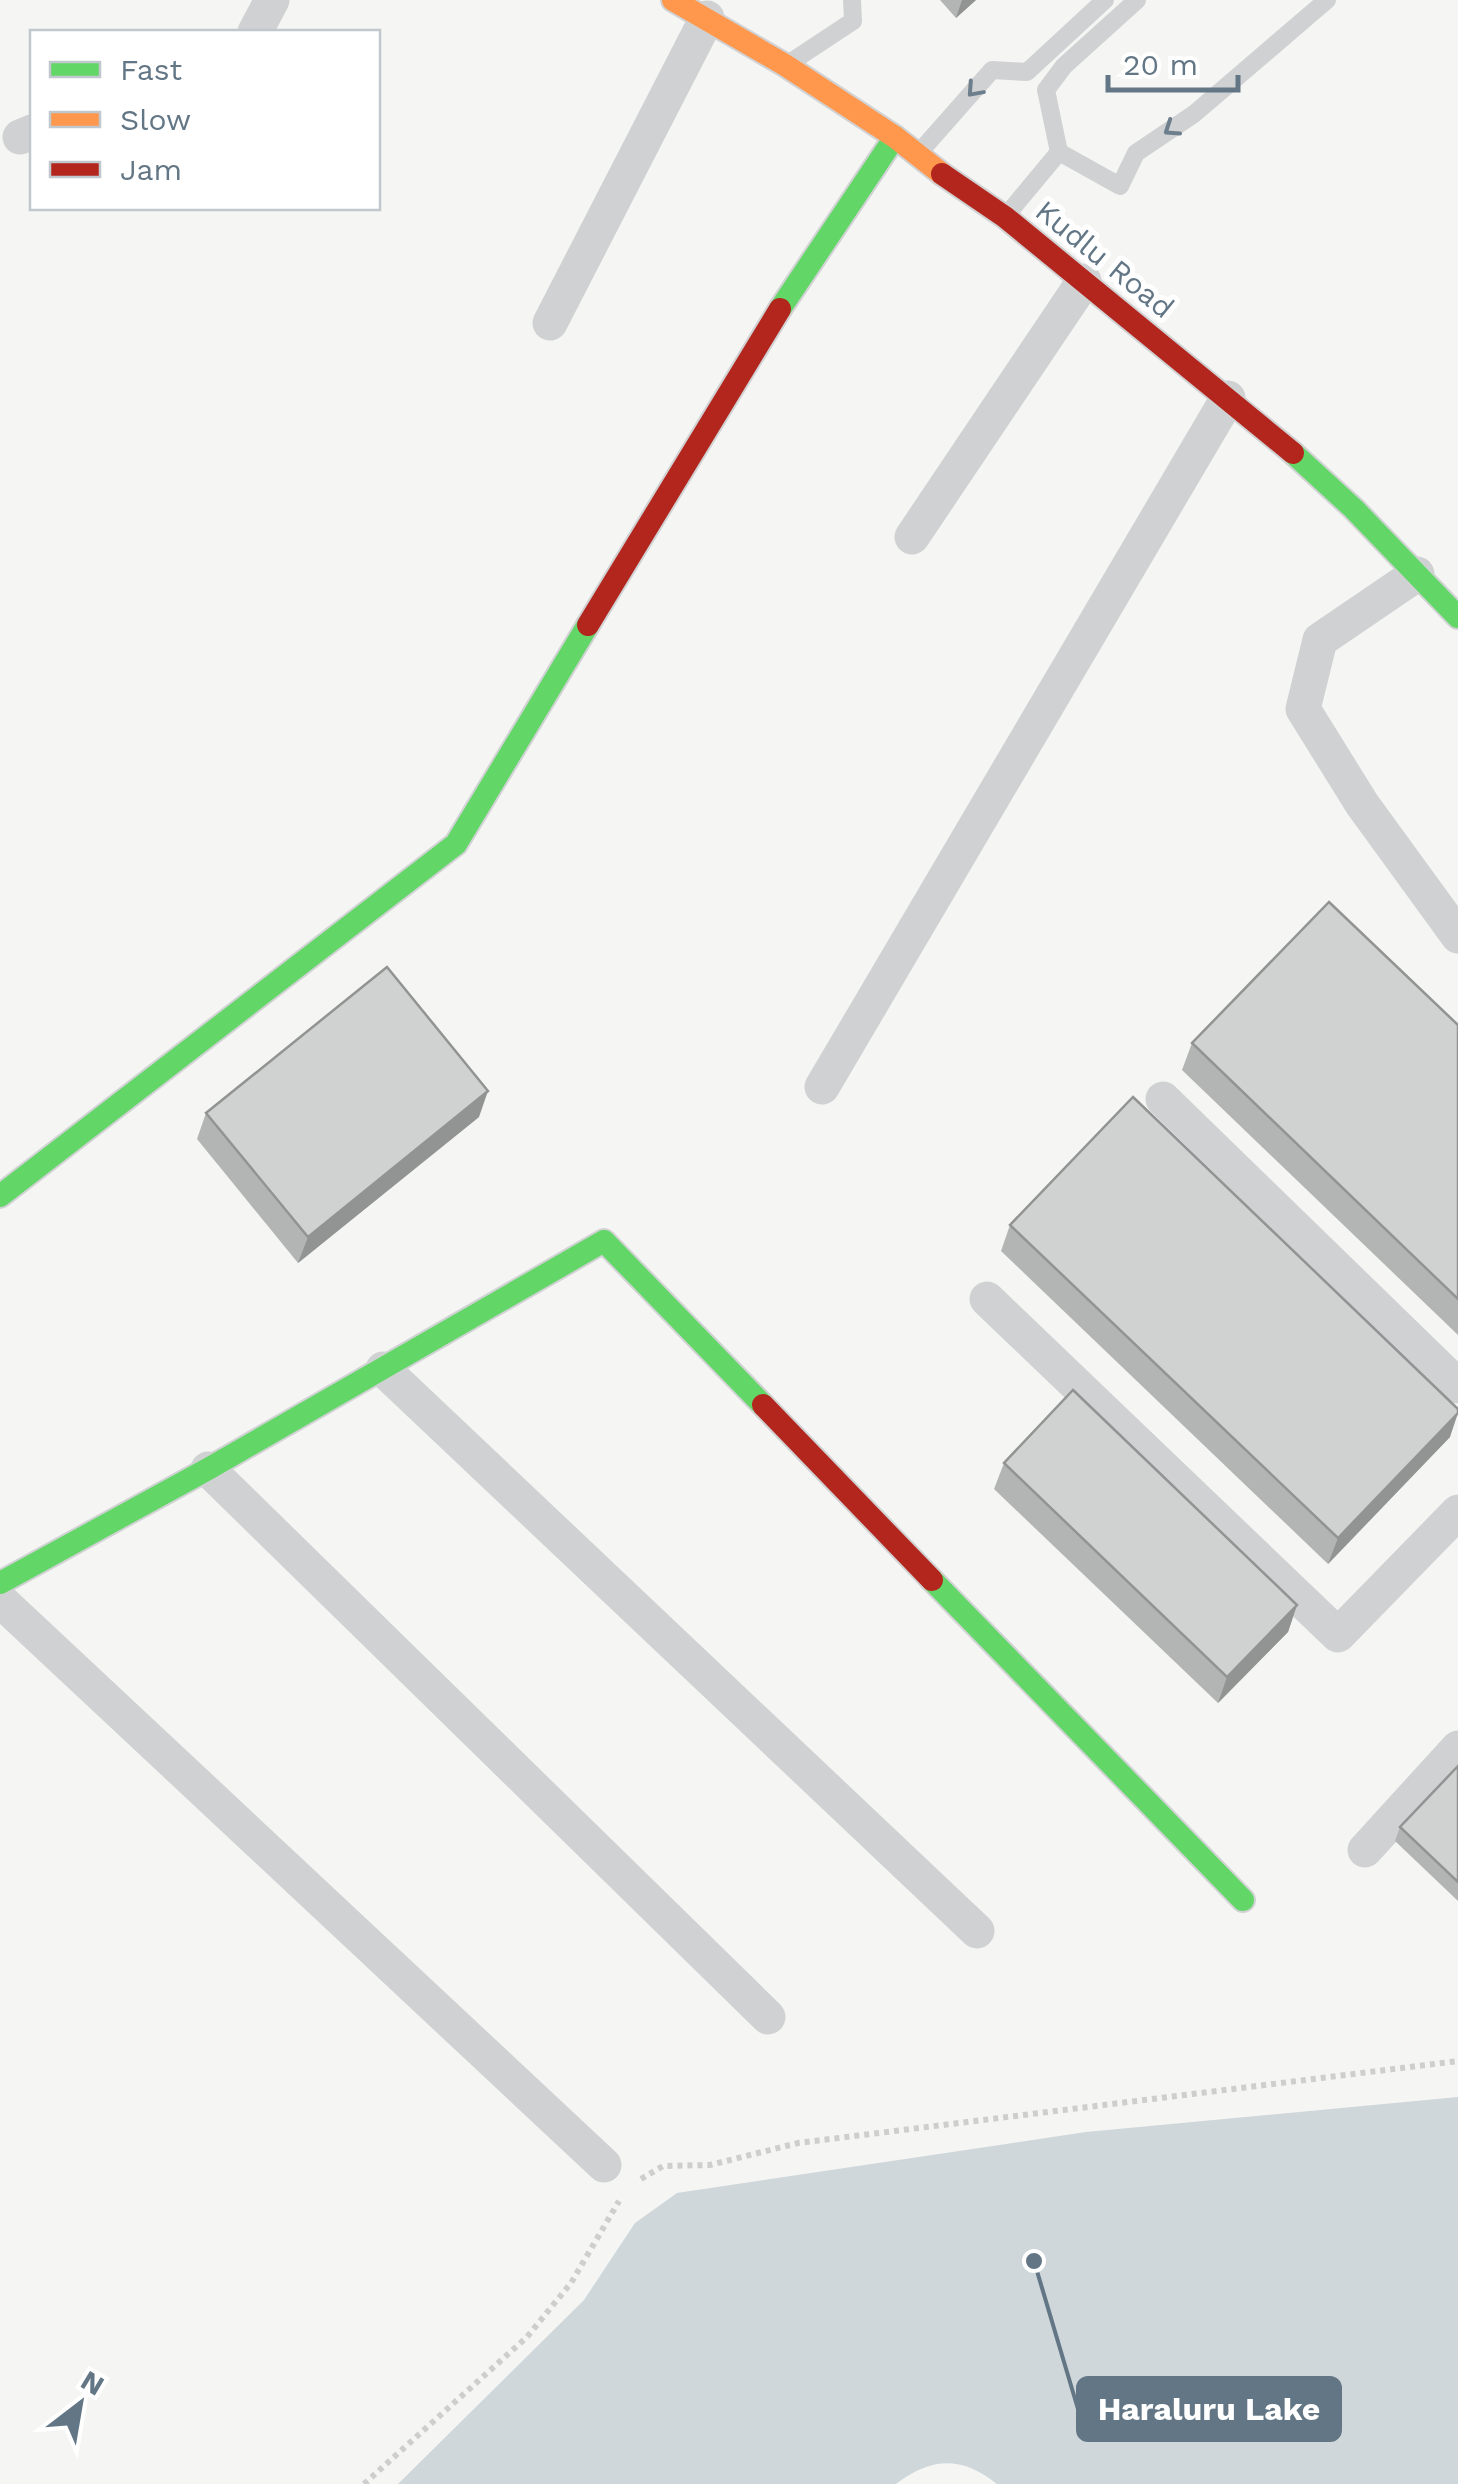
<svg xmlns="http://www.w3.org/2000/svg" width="1458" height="2484" viewBox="0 0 1458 2484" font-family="'Work Sans',sans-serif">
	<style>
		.water { fill: #cfd7da }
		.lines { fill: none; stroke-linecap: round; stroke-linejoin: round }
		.fast-casing { stroke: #d0d2d3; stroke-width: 26 }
		.slow-casing { stroke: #d0d2d3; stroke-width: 26 }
		.jam-casing { stroke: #d0d2d3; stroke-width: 26 }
		.path { stroke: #cecece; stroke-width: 6; stroke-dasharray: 5 5; stroke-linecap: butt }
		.lane { stroke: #d0d1d2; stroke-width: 18 }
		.street { stroke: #d0d1d2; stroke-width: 35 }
		.fast { stroke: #63d668; stroke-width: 22 }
		.slow { stroke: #ff974d; stroke-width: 22 }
		.jam { stroke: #b3261e; stroke-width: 22 }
		.wall { fill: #b3b5b5 }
		.shaded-wall { fill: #929393 }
		.building { fill: #d0d2d2; stroke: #929393; stroke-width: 2.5 }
		.oneway { stroke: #6d7f8d }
		.labels { text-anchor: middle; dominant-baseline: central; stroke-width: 10; stroke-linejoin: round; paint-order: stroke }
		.street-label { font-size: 30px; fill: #627685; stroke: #fff }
		.leader { fill: none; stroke: #627685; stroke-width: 4 }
		.callout-dot { fill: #627685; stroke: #fff; stroke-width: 4 }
		.callout { fill: #627685; stroke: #627685; stroke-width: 4 }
		.callout-label { font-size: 32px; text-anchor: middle; font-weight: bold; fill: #fff }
	</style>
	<rect width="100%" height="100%" fill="#f5f5f3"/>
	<path class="water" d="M 1458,2097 L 1458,2484 L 997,2484 C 961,2456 932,2457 896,2484 L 398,2484 L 584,2300 L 635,2223 L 677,2193 L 1086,2132 Z"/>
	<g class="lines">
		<g class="fast-casing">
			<g id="fast">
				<polyline points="780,309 895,137"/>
				<polyline points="1293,453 1354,509 1458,617"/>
				<polyline points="0,1196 456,844 588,625"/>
				<polyline points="932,1580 1243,1900"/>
				<polyline points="0,1583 208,1469 604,1241 763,1405"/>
			</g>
		</g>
		<g class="slow-casing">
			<polyline id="slow" points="673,0 785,65 895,137 942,174"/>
		</g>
		<g class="jam-casing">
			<g id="jam">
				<polyline points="942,174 1005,217 1293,453"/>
				<polyline points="588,625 780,309"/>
				<polyline points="763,1405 932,1580"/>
			</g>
		</g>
		<g class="path">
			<polyline points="641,2179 663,2166 710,2165 798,2143 1458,2061"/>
			<polyline points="364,2484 527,2337 571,2283 619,2201"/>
		</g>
		<g class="lane">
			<polyline points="1137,0 1064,66 1046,90 1059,152 1120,186 1136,153 1194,114 1327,0"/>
			<polyline points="788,64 853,21 852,0"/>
			<polyline points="917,155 992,70 1027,72 1105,0"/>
			<polyline points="1005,217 1059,152"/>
		</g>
		<g class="street">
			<polyline points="255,32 272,0"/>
			<polyline points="20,137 32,132"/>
			<polyline points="550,323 707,18"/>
			<polyline points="912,537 1084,281"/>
			<polyline points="1417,574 1320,640 1303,709 1362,804 1458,936"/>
			<polyline points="822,1087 1228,398"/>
			<polyline points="1163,1099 1458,1386"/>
			<polyline points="987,1299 1338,1635 1458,1512"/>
			<polyline points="383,1369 977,1931"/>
			<polyline points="208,1469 768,2017"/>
			<polyline points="0,1600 604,2165"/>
			<polyline points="1365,1850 1458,1748"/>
		</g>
		<use href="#fast" class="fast"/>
		<use href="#slow" class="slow"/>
		<use href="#jam" class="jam"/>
	</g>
	<g class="wall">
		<polygon points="940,0 976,0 956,18"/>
		<polygon points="1458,1025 1458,1335 1182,1070 1192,1043"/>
		<polygon points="206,1113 479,1117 298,1263 197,1139"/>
		<polygon points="1010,1225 1450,1437 1328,1564 1001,1251"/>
		<polygon points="1004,1463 1297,1605 1288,1632 1218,1703 994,1489"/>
		<polygon points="1458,1766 1458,1901 1395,1841 1400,1827"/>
	</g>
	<g class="shaded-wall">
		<polygon points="962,0 976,0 956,18"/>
		<polygon points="488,1091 479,1117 298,1263 308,1237"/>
		<polygon points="1458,1413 1450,1437 1328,1564 1338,1538"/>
		<polygon points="1297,1605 1288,1632 1218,1703 1227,1677"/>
	</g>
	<g class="building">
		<polygon points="1329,902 1458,1025 1458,1299 1192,1043"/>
		<polygon points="387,967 488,1091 308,1237 206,1113"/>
		<polygon points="1133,1097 1458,1409 1458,1413 1338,1538 1010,1225"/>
		<polygon points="1073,1390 1297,1605 1227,1677 1004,1463"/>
		<polygon points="1458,1766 1458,1882 1400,1827"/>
	</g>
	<defs><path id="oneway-chevron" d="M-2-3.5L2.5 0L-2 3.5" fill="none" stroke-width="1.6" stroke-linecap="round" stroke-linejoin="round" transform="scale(2.5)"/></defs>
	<g class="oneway">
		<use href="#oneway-chevron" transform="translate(974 90) rotate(132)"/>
		<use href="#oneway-chevron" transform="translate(1171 129) rotate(146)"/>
	</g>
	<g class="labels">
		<g class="street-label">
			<text transform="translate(1105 259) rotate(39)">Kudlu Road</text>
		</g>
	</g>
	<path class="leader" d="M1034 2261L1078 2409"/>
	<circle class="callout-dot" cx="1034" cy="2261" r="10"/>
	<rect class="callout" x="1078" y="2378" width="262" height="62" rx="10"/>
	<g class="callout-label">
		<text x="1209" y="2420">Haraluru Lake</text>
	</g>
	<rect x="30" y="30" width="350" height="180" fill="#ffffff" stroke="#c0c8ce" stroke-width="2.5"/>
	<rect x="50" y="62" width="50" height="15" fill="#63d668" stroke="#c0c8ce" stroke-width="2.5"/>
	<text x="120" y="80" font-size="30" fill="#627685">Fast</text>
	<rect x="50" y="112" width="50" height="15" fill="#ff974d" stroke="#c0c8ce" stroke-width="2.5"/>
	<text x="120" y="130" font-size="30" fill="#627685">Slow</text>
	<rect x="50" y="162" width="50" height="15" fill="#b3261e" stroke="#c0c8ce" stroke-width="2.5"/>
	<text x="120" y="180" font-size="30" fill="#627685">Jam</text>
	<g transform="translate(80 2404) rotate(31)" stroke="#ffffff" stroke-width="8" paint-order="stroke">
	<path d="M0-8L18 38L0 25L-18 38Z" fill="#627685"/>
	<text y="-15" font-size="28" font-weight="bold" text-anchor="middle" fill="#627685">N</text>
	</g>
	<path d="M1108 75v15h130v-15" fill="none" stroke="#627685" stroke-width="5"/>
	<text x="1123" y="75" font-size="30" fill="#627685" stroke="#ffffff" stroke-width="8" paint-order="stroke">20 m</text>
</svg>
